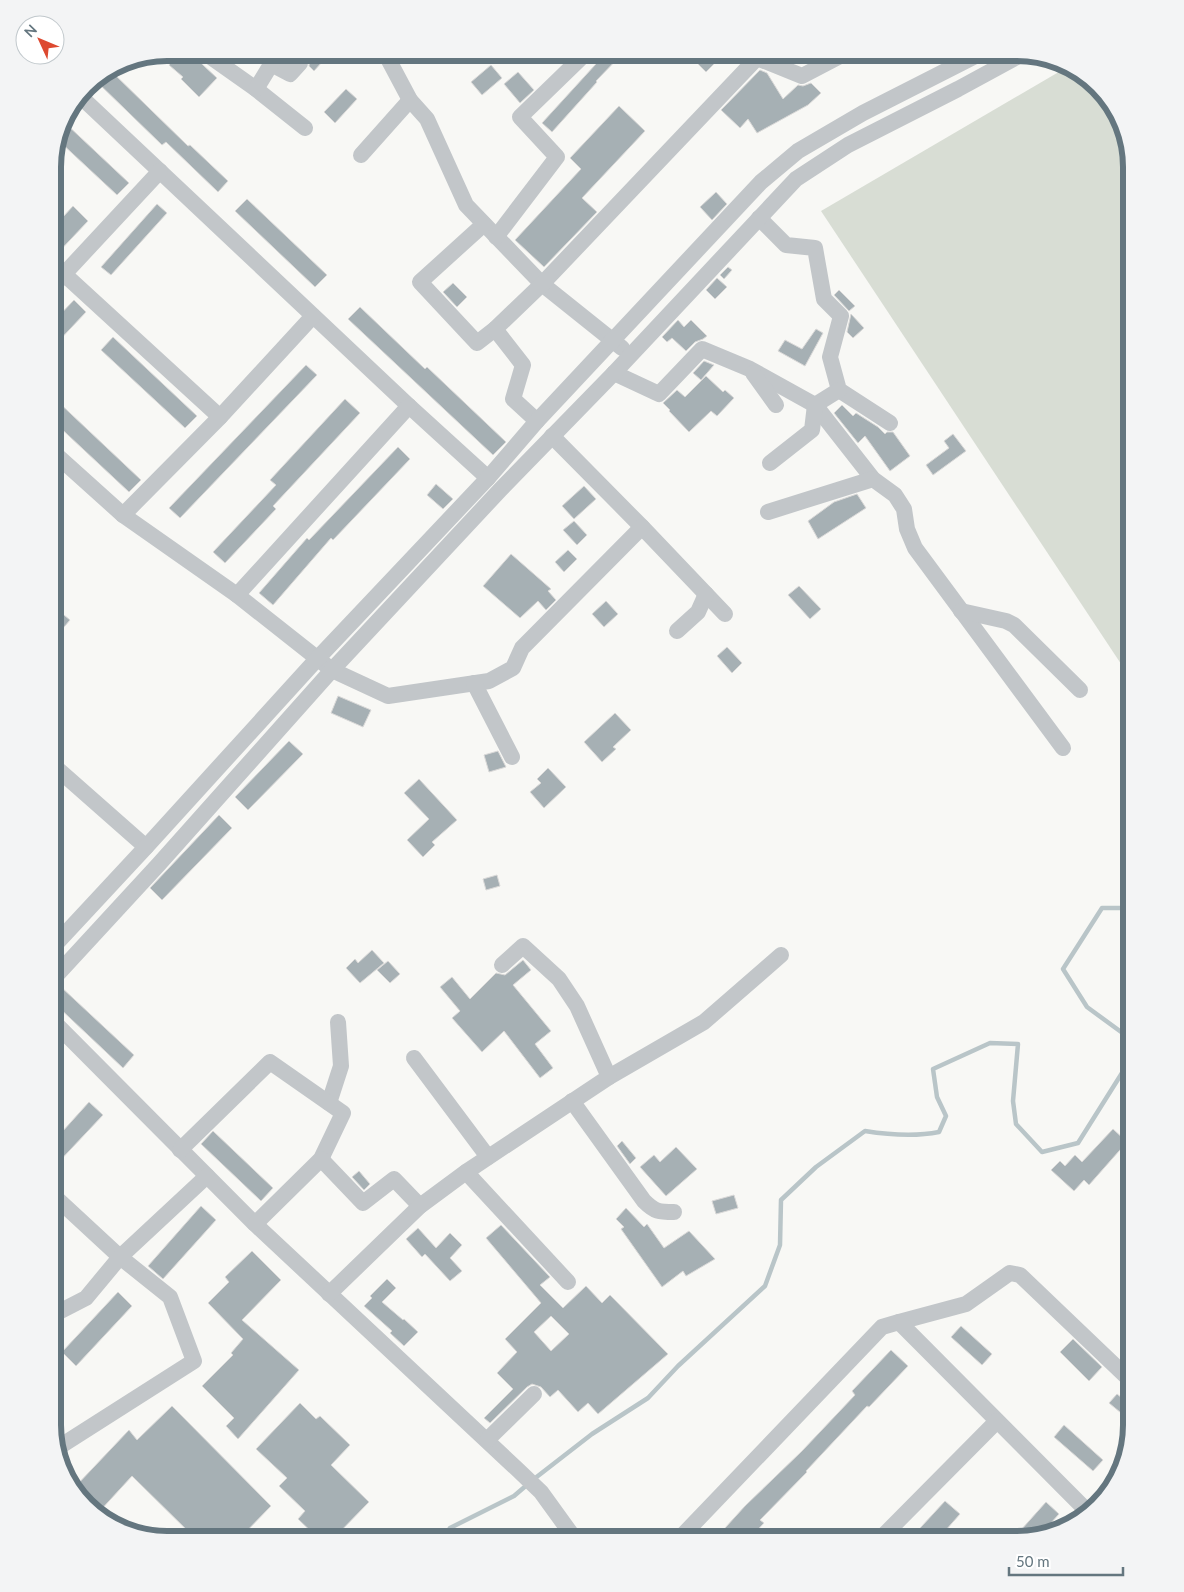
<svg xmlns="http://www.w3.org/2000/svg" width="1184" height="1592" viewBox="0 0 1184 1592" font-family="Lato,sans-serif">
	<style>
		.green { fill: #d8ddd4 }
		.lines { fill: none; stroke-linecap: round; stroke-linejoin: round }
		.stream { stroke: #b9c5c8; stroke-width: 4.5 }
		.building { fill: #a6b0b4; stroke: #dad9d8; fill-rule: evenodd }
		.minor { stroke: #c2c6c9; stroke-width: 16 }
		.rim { fill: none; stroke: #64767f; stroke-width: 6 }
	</style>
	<rect width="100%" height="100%" fill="#f8f8f5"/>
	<polygon class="green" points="1069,66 1074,68 1116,110 1131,167 1131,679 821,211"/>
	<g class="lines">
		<g class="stream">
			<path d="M 534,1479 L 592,1434 L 648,1398 L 678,1366 L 765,1286 L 780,1245 L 781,1200 L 816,1167 L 865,1131 C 890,1135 914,1137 939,1132 L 946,1116 L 937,1097 L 933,1069 L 990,1043 L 1018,1044 L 1013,1101 L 1016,1124 L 1042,1152 L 1078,1143 L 1127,1065 L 1128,1037 L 1087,1007 L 1063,969 L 1102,908 L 1131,908"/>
			<polyline points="443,1539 450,1528 514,1496 528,1484"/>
		</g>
	</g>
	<g class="building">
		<polygon points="180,52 189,52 217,78 199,97 181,79 183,77 169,65"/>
		<polygon points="295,53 312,53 322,62 314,71 309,66 310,60 307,56 303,53"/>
		<polygon points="606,53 623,53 596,81 597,82 552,132 542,123"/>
		<polygon points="687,53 725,53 706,72"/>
		<polygon points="491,65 502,78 482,95 471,82"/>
		<polygon points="110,70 188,146 190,145 228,181 218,192 166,142 162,145 94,79"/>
		<polygon points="760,70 767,73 783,99 798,85 803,86 811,83 821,93 808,105 757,133 748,119 740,128 721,110"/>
		<polygon points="518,72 534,90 520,103 504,84"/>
		<polygon points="346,89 357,99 335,123 324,112"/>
		<polygon points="619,106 645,131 582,198 597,212 544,267 515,240 581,169 570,158"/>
		<polygon points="63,121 129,183 117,195 58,140"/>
		<polygon points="716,192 727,204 712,220 700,207"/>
		<polygon points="247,199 327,275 315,287 235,211"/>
		<polygon points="157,204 167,213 111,275 101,267"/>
		<polygon points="73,206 88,221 53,258 53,228"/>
		<polygon points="728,267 732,270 724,279 720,275"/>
		<polygon points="717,278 727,287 715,299 706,290"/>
		<polygon points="453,283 467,297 457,307 443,292"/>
		<polygon points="839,290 855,306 849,311 834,295"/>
		<polygon points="74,300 86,312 53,347 53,322"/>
		<polygon points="360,307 425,369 427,367 506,442 493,455 348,319"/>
		<polygon points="851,314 864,328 853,338 847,332"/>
		<polygon points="678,320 684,327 691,320 707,336 703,339 695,342 686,351 672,338 667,342 662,337"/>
		<polygon points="816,329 823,333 805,366 778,351 785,340 802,349"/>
		<polygon points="113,337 197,416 185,428 101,350"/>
		<polygon points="704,361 714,365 701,380 693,373"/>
		<polygon points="306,365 317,375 180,518 169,508"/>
		<polygon points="706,376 723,392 725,390 734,398 717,416 711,411 689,432 669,411 670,410 663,403 677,390 685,397"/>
		<polygon points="53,397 141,480 129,492 53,421"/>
		<polygon points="345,399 360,413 273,506 276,509 225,563 213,552 276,485 270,480"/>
		<polygon points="842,405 853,416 856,413 878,427 885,434 887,432 893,432 910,456 890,471 865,436 858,443 834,413"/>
		<polygon points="953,434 966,451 933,475 926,465 949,448 944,441"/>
		<polygon points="398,447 410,459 333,540 331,538 273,605 259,593 307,538 309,540"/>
		<polygon points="436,484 453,499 443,509 427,495"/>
		<polygon points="584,486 596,499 574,519 562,506"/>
		<polygon points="857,494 866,508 818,539 808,521 834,502"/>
		<polygon points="574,521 587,535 577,545 563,530"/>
		<polygon points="568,550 577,559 564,572 555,562"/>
		<polygon points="511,554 551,589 548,591 556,600 546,610 538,601 520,618 483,586"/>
		<polygon points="799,586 821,609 810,619 788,595"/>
		<polygon points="606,601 618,614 604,627 592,614"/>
		<polygon points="53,606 70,620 53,640"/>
		<polygon points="727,647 742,663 732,673 717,656"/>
		<polygon points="338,696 371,710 363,727 331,713"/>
		<polygon points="615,713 631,730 613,747 616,749 602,762 584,742"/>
		<polygon points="289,741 303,754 248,810 235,797"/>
		<polygon points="498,751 506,767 489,772 484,755"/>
		<polygon points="548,768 566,787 544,808 530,792 541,783 537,779"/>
		<polygon points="419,779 457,820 432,842 435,845 423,857 407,840 429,819 404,793"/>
		<polygon points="219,815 232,828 162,900 150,888"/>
		<polygon points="497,875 500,886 486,890 483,879"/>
		<polygon points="372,950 384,963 360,983 346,968 355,959 358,963"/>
		<polygon points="523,960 531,970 513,985 551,1031 535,1044 553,1068 540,1078 504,1031 482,1052 452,1018 460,1011 440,987 452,977 470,999 496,973 505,975"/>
		<polygon points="388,961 400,974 390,983 377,970"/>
		<polygon points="60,986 134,1055 123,1068 53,1002 53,993"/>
		<polygon points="89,1102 103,1115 53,1168 53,1142"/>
		<polygon points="1113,1129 1127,1142 1089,1185 1084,1180 1074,1191 1051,1170 1060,1161 1065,1166 1075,1155 1082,1162"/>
		<polygon points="213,1131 273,1188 261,1201 201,1144"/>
		<polygon points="622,1141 636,1158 630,1164 617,1146"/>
		<polygon points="676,1147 697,1169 666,1196 640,1167 654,1155 660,1162"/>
		<polygon points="359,1171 370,1184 364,1190 352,1177"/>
		<polygon points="734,1195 738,1208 716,1214 712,1201"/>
		<polygon points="201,1206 216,1220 163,1279 148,1266"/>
		<polygon points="626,1208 644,1227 647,1224 664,1248 689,1231 715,1259 686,1276 683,1271 662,1287 621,1229 624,1227 616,1219"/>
		<path d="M 501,1225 L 550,1277 L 540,1285 L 563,1308 L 586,1286 L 602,1303 L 610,1295 L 668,1354 L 598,1414 L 588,1403 L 578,1412 L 558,1390 L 550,1397 L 541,1387 L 532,1384 L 527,1387 L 490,1423 L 484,1418 L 513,1389 L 497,1373 L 517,1352 L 505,1339 L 541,1303 L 486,1238 ZM 551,1316 L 569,1334 L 551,1351 L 534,1332 Z"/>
		<polygon points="418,1228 436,1248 450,1233 462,1245 450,1258 462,1271 450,1281 425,1254 422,1257 406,1239"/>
		<polygon points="252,1251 281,1280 242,1320 299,1370 238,1439 226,1426 234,1418 202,1386 233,1355 231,1353 243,1339 208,1303 229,1282 225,1277"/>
		<polygon points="387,1279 396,1288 382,1302 403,1320 404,1319 418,1332 404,1346 390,1333 392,1331 364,1306 372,1298 370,1296"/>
		<polygon points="118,1292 132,1306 76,1366 62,1352"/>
		<polygon points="961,1326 992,1354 982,1365 951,1337"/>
		<polygon points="1073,1339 1102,1367 1089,1381 1060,1352"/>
		<polygon points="891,1350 908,1366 869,1407 867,1406 806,1471 807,1472 760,1520 764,1523 749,1539 715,1539 745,1506 802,1451 855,1395 852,1391"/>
		<polygon points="1117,1394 1132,1406 1132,1422 1109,1403"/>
		<polygon points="300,1403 316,1419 320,1416 350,1445 331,1465 369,1502 333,1539 319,1539 298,1519 305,1511 279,1486 287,1478 256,1449"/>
		<polygon points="172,1406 271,1506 239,1539 196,1539 132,1476 98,1513 74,1488 129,1430 137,1440"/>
		<polygon points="1064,1425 1103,1460 1093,1471 1054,1437"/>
		<polygon points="945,1501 960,1514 938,1539 910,1539"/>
		<polygon points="1046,1502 1059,1514 1042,1533 1012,1540"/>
	</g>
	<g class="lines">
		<g class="minor">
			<polyline points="205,53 256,89 305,128"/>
			<polyline points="385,53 410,100 427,119 466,205 542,284 622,348"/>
			<polyline points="751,53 757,58 802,76 846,53"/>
			<polyline points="271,64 290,74 300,63"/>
			<polyline points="256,89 278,53"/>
			<polyline points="80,96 409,406 488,478"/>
			<polyline points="361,155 410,100"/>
			<polyline points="759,218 786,245 815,248 824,299 841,316 830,357 839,390 890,423"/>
			<polyline points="484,224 420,282 477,343 495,329 542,284 757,58"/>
			<polyline points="496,237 557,157 520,117 586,53"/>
			<polyline points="64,274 220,417"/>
			<polyline points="53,286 160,171"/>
			<polyline points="495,329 523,365 513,399 537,421"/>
			<polyline points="614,373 659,394 702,349 750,369 815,405 873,479 895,495 904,509 907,529 915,548 1063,748"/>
			<polyline points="753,373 776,405"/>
			<polyline points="552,436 642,527 725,614"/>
			<polyline points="53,452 123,515 237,595 332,670 388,696 489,681 513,668 522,648 642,527"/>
			<polyline points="770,463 812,430 815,405 839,390"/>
			<polyline points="768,512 873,479"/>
			<polyline points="123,515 220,417 313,316"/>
			<polyline points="237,595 409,406"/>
			<polyline points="961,611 1006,621 1014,625 1080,690"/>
			<polyline points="677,631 698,612 706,594"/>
			<polyline points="474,683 512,757"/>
			<polyline points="53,765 146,847"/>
			<polyline points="53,947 146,847 317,659 488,478 537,421 761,182 798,151 863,113 981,53"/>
			<polyline points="53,979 159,864 332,670 500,490 614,373 796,179 848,145 958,89 1024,53"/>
			<polyline points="53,1021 255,1224 517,1469 541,1492 575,1539"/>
			<polyline points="414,1058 488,1157"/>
			<polyline points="609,1077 704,1022 781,955"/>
			<path d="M 572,1101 L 644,1201 C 655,1212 659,1212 674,1212"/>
			<polyline points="329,1103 341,1066 338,1022"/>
			<polyline points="180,1150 270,1062 343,1113 321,1159 255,1224"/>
			<polyline points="321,1159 363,1203 394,1179 420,1206"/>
			<polyline points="466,1172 568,1282"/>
			<polyline points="53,1195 120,1257 170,1297 194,1361 59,1447"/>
			<polyline points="329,1294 420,1206 466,1172 609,1077 577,1006 559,979 523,946 502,965"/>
			<polyline points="53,1315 86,1298 120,1257 207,1176"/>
			<polyline points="899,1322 966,1304 1007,1275 1010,1273 1020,1275 1131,1381"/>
			<polyline points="487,1440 534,1394"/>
			<polyline points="679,1539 882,1327 899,1322 1087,1511"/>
			<polyline points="880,1539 997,1421"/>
		</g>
	</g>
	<path d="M0 0H1184V1592H0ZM167 61H1017A106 106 0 0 1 1123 167V1425A106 106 0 0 1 1017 1531H167A106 106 0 0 1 61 1425V167A106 106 0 0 1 167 61Z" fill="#f3f4f5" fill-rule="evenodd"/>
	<path class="rim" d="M167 61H1017A106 106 0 0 1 1123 167V1425A106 106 0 0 1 1017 1531H167A106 106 0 0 1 61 1425V167A106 106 0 0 1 167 61Z"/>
	<g transform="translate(40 40) rotate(314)"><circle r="24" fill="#ffffff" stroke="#c1c8cc"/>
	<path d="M0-4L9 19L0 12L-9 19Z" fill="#dd4930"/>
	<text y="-8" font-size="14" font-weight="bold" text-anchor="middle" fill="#64767f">N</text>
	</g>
	<path d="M1009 1567v8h114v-8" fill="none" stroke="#64767f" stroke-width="2.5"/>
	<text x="1016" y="1567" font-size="15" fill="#64767f" stroke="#ffffff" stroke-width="4" paint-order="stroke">50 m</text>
</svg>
